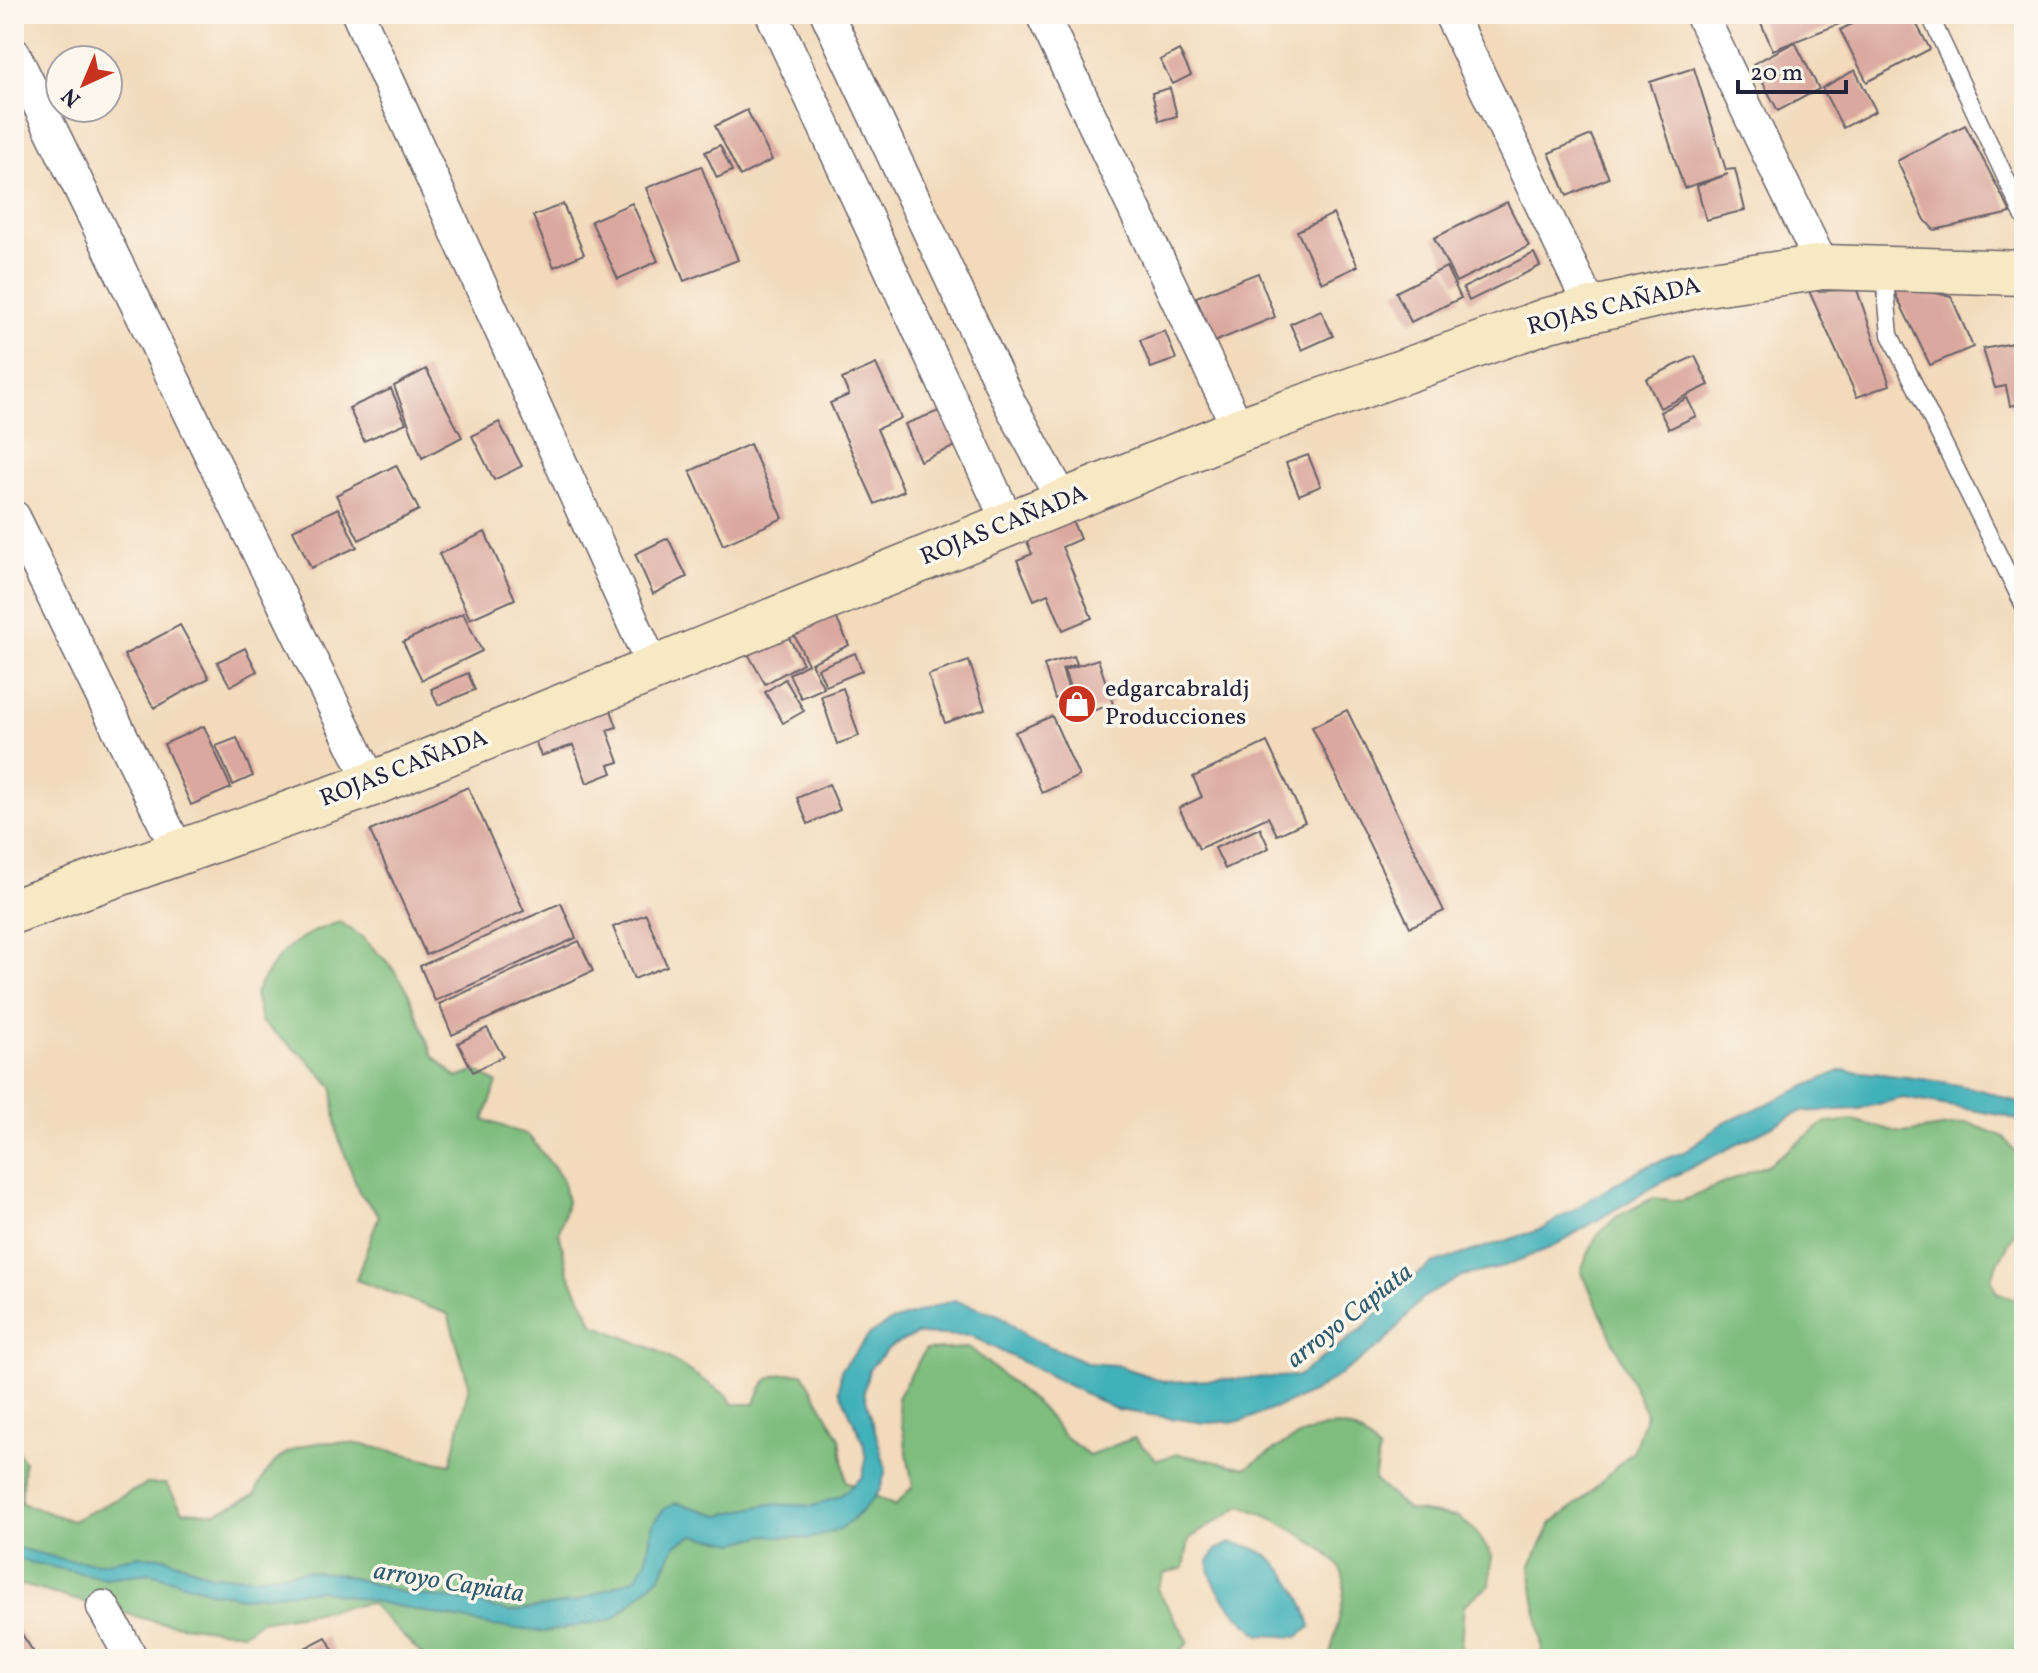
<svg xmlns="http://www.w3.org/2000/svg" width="2038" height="1673" viewBox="0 0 2038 1673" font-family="Vollkorn,serif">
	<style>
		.forest { fill: #7ebd7e; stroke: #50705c; stroke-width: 2 }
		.water { fill: #40b0b9; stroke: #31697a; stroke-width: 2 }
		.building { fill: #daa89e }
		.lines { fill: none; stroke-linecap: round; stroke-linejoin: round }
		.lane-casing { stroke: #6b6268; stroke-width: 19 }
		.street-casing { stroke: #6b6268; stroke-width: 35 }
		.secondary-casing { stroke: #6b6268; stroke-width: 47 }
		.lane { stroke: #fff; stroke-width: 16 }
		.street { stroke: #fff; stroke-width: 32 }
		.secondary { stroke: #f7e9c3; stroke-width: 44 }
		.labels { text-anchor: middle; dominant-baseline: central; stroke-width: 7; stroke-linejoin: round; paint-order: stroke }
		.street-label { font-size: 24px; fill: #22223b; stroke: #fbf7ec }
		.poi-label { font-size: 24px; fill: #22223b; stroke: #fbf7ec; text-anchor: start }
		.water-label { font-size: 26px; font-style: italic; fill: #2e5b6d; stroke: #fbf7ec }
	</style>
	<rect width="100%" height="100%" fill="#fbf7ec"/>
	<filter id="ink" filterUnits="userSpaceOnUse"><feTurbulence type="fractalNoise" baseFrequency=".0125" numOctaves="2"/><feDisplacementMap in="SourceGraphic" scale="16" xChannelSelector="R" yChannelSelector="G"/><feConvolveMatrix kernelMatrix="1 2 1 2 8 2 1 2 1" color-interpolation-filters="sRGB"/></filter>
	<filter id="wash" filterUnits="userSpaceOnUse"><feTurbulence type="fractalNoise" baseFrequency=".006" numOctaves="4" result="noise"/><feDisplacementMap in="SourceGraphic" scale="32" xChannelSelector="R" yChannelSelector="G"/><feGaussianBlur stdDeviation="1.8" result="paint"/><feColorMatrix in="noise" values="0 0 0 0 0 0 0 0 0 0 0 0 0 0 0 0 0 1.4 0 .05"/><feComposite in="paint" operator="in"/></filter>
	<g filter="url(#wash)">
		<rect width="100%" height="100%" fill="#f2dabb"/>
		<g class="forest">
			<path d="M 340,922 L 362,937 L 390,965 L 407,989 L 433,1055 L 457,1078 L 476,1071 L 497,1083 L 484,1120 L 528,1135 L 562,1178 L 567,1202 L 559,1232 L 568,1272 L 594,1325 L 658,1351 L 728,1396 L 732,1404 L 755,1404 C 764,1373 774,1375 803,1373 L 840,1438 L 846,1481 L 895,1506 L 913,1486 L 897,1398 L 925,1350 L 970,1348 L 1040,1407 L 1065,1437 L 1089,1455 L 1134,1438 L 1157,1460 L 1178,1454 L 1246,1468 C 1274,1451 1320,1413 1356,1431 C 1364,1435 1372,1445 1379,1452 L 1374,1480 L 1408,1510 L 1458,1517 L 1474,1530 L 1492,1555 L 1490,1585 L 1464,1605 L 1460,1659 L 1329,1659 C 1334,1638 1346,1600 1344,1580 C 1341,1550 1267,1514 1241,1506 L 1189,1539 L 1184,1568 L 1164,1574 L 1157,1589 L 1189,1642 L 1173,1659 L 426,1659 L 370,1603 L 260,1621 L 243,1633 L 157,1622 L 22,1585 L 14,1588 L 14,1446 L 24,1461 L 21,1503 L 72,1521 L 147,1484 L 166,1484 L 183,1511 L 216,1513 L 255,1495 C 287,1406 385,1454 451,1464 L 469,1385 L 448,1314 L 356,1280 L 379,1215 L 359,1192 L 337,1133 L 333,1087 L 307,1059 L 261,1022 L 255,993 C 280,950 292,937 340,922 Z"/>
			<polygon points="1852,1120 1902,1133 1969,1123 2004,1137 2024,1163 2024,1214 1991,1277 1996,1292 2024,1302 2024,1659 1540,1659 1542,1647 1530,1567 1552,1523 1582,1500 1634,1450 1646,1413 1581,1270 1596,1237 1616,1217 1653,1198 1682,1201 1769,1164 1823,1124"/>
		</g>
		<g class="water">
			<path d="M 1842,1070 C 1904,1077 1967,1080 2024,1105 L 2024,1123 L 2006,1116 L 1903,1098 L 1858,1109 L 1800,1112 L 1655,1186 L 1552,1247 L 1499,1268 L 1462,1276 L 1421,1299 L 1383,1344 L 1338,1376 L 1312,1393 L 1243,1421 L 1205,1423 L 1117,1410 L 971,1336 L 917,1334 L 890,1347 L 869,1369 L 864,1392 L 886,1469 L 880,1490 L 863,1510 L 841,1529 L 809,1539 L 766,1535 L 736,1543 L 694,1535 L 676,1544 L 661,1575 L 614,1619 L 544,1632 L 493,1626 L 319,1590 L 243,1597 L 213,1592 L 151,1573 L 104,1578 L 14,1559 L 14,1547 L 66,1560 L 100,1563 L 140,1556 L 165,1557 L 210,1575 L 252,1577 L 305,1571 L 339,1574 L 403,1593 L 465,1601 L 509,1612 L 575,1602 L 636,1578 L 646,1561 L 653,1523 L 665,1508 L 677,1503 L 720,1515 L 770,1504 L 813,1506 L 840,1496 L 862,1477 L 866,1461 L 863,1441 L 839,1390 L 841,1370 L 870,1334 L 890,1322 L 954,1300 L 1001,1316 L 1027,1337 L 1089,1363 L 1116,1365 L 1166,1382 L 1298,1376 L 1366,1326 L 1399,1287 L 1432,1264 L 1542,1229 L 1640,1169 L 1686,1151 L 1720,1125 Z"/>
			<path d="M 1230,1543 C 1274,1545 1301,1587 1311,1627 L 1297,1637 L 1260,1635 C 1238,1617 1210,1590 1208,1561 L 1218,1549 Z"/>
		</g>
		<g id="blocks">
			<g class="building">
				<polygon points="1757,14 1850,14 1852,19 1773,50"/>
				<polygon points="1871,14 1911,14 1930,49 1867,82 1840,30"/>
				<polygon points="1795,42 1819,89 1778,111 1753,64"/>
				<polygon points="1179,50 1191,75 1173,84 1160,60"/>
				<polygon points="1694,68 1726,170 1735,169 1745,210 1706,220 1697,186 1728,174 1684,188 1650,82"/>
				<polygon points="1855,70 1876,111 1843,128 1822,88"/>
				<polygon points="1170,88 1177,116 1159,121 1152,93"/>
				<polygon points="747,110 772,160 740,176 715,126"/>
				<polygon points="1965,125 2011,213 1934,230 1925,220 1897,161"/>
				<polygon points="1591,135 1609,178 1567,196 1549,153"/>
				<polygon points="720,145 732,171 717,178 705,152"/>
				<polygon points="701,166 738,260 684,281 646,188"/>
				<polygon points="1507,202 1529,246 1456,282 1434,238"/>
				<polygon points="632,203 658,261 618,279 591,221"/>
				<polygon points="563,204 584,254 554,267 533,216"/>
				<polygon points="1333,214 1358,266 1322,283 1297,231"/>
				<polygon points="1534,253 1540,266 1469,301 1463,288"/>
				<polygon points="1446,267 1461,298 1411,322 1396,292"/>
				<polygon points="1258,273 1275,317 1214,342 1196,297"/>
				<polygon points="1891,285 1951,296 1973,347 1930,365"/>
				<polygon points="1857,290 1890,385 1857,397 1809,291"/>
				<polygon points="1321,310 1333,336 1302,350 1290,324"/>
				<polygon points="1165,331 1176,359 1151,368 1140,340"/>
				<polygon points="2018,342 2024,361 2024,403 2010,406 2006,386 1995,388 1983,349"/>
				<polygon points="1695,356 1709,385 1660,408 1646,379"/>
				<polygon points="876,364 901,418 877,429 904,491 875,504 830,403 849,395 842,379"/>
				<polygon points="426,369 462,437 422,458 394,386"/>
				<polygon points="391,389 406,423 364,441 349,408"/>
				<polygon points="1687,398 1696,416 1669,429 1660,412"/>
				<polygon points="947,408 961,444 920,461 905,424"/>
				<polygon points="499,422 522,466 494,480 472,436"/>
				<polygon points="750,444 783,518 723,545 690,471"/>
				<polygon points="1308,455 1321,486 1299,495 1286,463"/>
				<polygon points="396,465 419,510 359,540 336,495"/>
				<polygon points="338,508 357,547 311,568 293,530"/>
				<polygon points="1070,515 1080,539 1062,547 1092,618 1063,630 1048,594 1034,600 1017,560 1032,554 1024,534"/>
				<polygon points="485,532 515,599 470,619 439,554"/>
				<polygon points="668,538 687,577 653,594 635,554"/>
				<polygon points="829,602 849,645 811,663 824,688 801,698 789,674 808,664 788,622"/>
				<polygon points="463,613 482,651 422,680 403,642"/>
				<polygon points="180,625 209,678 154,708 124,655"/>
				<polygon points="784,629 803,663 765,684 746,650"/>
				<polygon points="245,648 257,671 230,686 217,662"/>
				<polygon points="855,653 862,671 826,686 818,668"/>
				<polygon points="1074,656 1077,664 1062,669 1070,694 1055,699 1044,665"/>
				<polygon points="1098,659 1113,704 1080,715 1064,670"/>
				<polygon points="969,661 985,709 945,723 928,675"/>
				<polygon points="468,673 475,690 438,705 431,689"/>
				<polygon points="785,679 804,711 783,723 765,692"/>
				<polygon points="843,688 859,736 837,744 821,696"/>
				<polygon points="607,699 617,727 607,730 619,762 609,765 612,773 587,783 573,745 541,756 530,727"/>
				<polygon points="1347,710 1444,911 1410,927 1312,727"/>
				<polygon points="1052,716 1079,776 1042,793 1015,732"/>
				<polygon points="204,726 231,788 191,805 164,744"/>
				<polygon points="237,738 253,776 233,785 216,746"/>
				<polygon points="1267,742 1305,822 1277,835 1268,817 1199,849 1179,808 1202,797 1193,777"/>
				<polygon points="829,784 840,810 808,824 797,798"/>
				<polygon points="468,787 524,911 426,955 370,831"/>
				<polygon points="1260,828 1269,848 1225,869 1215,848"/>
				<polygon points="561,903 576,938 435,1001 420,966"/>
				<polygon points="646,914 667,966 634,979 613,927"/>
				<polygon points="579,941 593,971 452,1035 439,1004"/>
				<polygon points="487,1028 503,1056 473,1072 458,1043"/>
				<polygon points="14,1622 38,1659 14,1659"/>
				<polygon points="326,1637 338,1659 284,1659"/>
			</g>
		</g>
	</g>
	<g filter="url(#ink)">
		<use href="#blocks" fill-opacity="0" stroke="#6b6268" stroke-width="2"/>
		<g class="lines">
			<g class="lane-casing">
				<g id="lane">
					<polyline points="1929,14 2024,217"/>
					<polyline points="1884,270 1890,335 2024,606"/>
				</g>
			</g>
			<g class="street-casing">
				<g id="street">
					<polyline points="358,14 654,669"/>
					<polyline points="772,14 1009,524"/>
					<polyline points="827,14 1010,404 1064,502"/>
					<polyline points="1042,14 1239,430"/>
					<polyline points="1450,14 1592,310"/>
					<polyline points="1701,14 1823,267"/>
					<polyline points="14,54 372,784"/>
					<polyline points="14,517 179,853"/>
					<polyline points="103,1607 132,1659"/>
				</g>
			</g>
			<g class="secondary-casing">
				<polyline id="secondary" points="14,911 372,784 1239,430 1548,320 1699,285 1823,267 2024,273"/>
			</g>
			<use href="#lane" class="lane"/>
			<use href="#street" class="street"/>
			<use href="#secondary" class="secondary"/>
		</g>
	</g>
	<defs>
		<g id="shop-disc" transform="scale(2)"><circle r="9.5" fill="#c8321e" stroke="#fbf7ec"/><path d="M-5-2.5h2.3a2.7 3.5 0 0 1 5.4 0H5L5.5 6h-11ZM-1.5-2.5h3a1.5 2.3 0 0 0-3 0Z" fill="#fff"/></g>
	</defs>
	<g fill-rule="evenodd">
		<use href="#shop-disc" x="1077" y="704"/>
	</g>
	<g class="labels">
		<g class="street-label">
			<text transform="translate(1614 307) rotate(-14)">ROJAS CAÑADA</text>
			<text transform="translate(1004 526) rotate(-22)">ROJAS CAÑADA</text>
			<text transform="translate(404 769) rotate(-21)">ROJAS CAÑADA</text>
		</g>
		<g class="poi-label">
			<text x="1105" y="690">edgarcabraldj<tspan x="1105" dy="28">Producciones</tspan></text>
		</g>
		<g class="water-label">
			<text transform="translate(1350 1316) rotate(-38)">arroyo Capiata</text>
			<text transform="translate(449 1583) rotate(9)">arroyo Capiata</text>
		</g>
	</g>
	<rect width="2038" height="1673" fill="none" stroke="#fbf7ec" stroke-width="48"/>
	<g transform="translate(84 84) rotate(224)"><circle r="38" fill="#fbf7ec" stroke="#a4a2a5" stroke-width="2"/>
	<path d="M0-6L14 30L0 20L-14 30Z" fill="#c8321e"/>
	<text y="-12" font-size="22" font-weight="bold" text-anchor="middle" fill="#22223b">N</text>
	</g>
	<path d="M1738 80v12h108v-12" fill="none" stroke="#22223b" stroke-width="4"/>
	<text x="1750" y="80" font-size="24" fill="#22223b" stroke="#fbf7ec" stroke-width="6" paint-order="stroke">20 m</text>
</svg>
